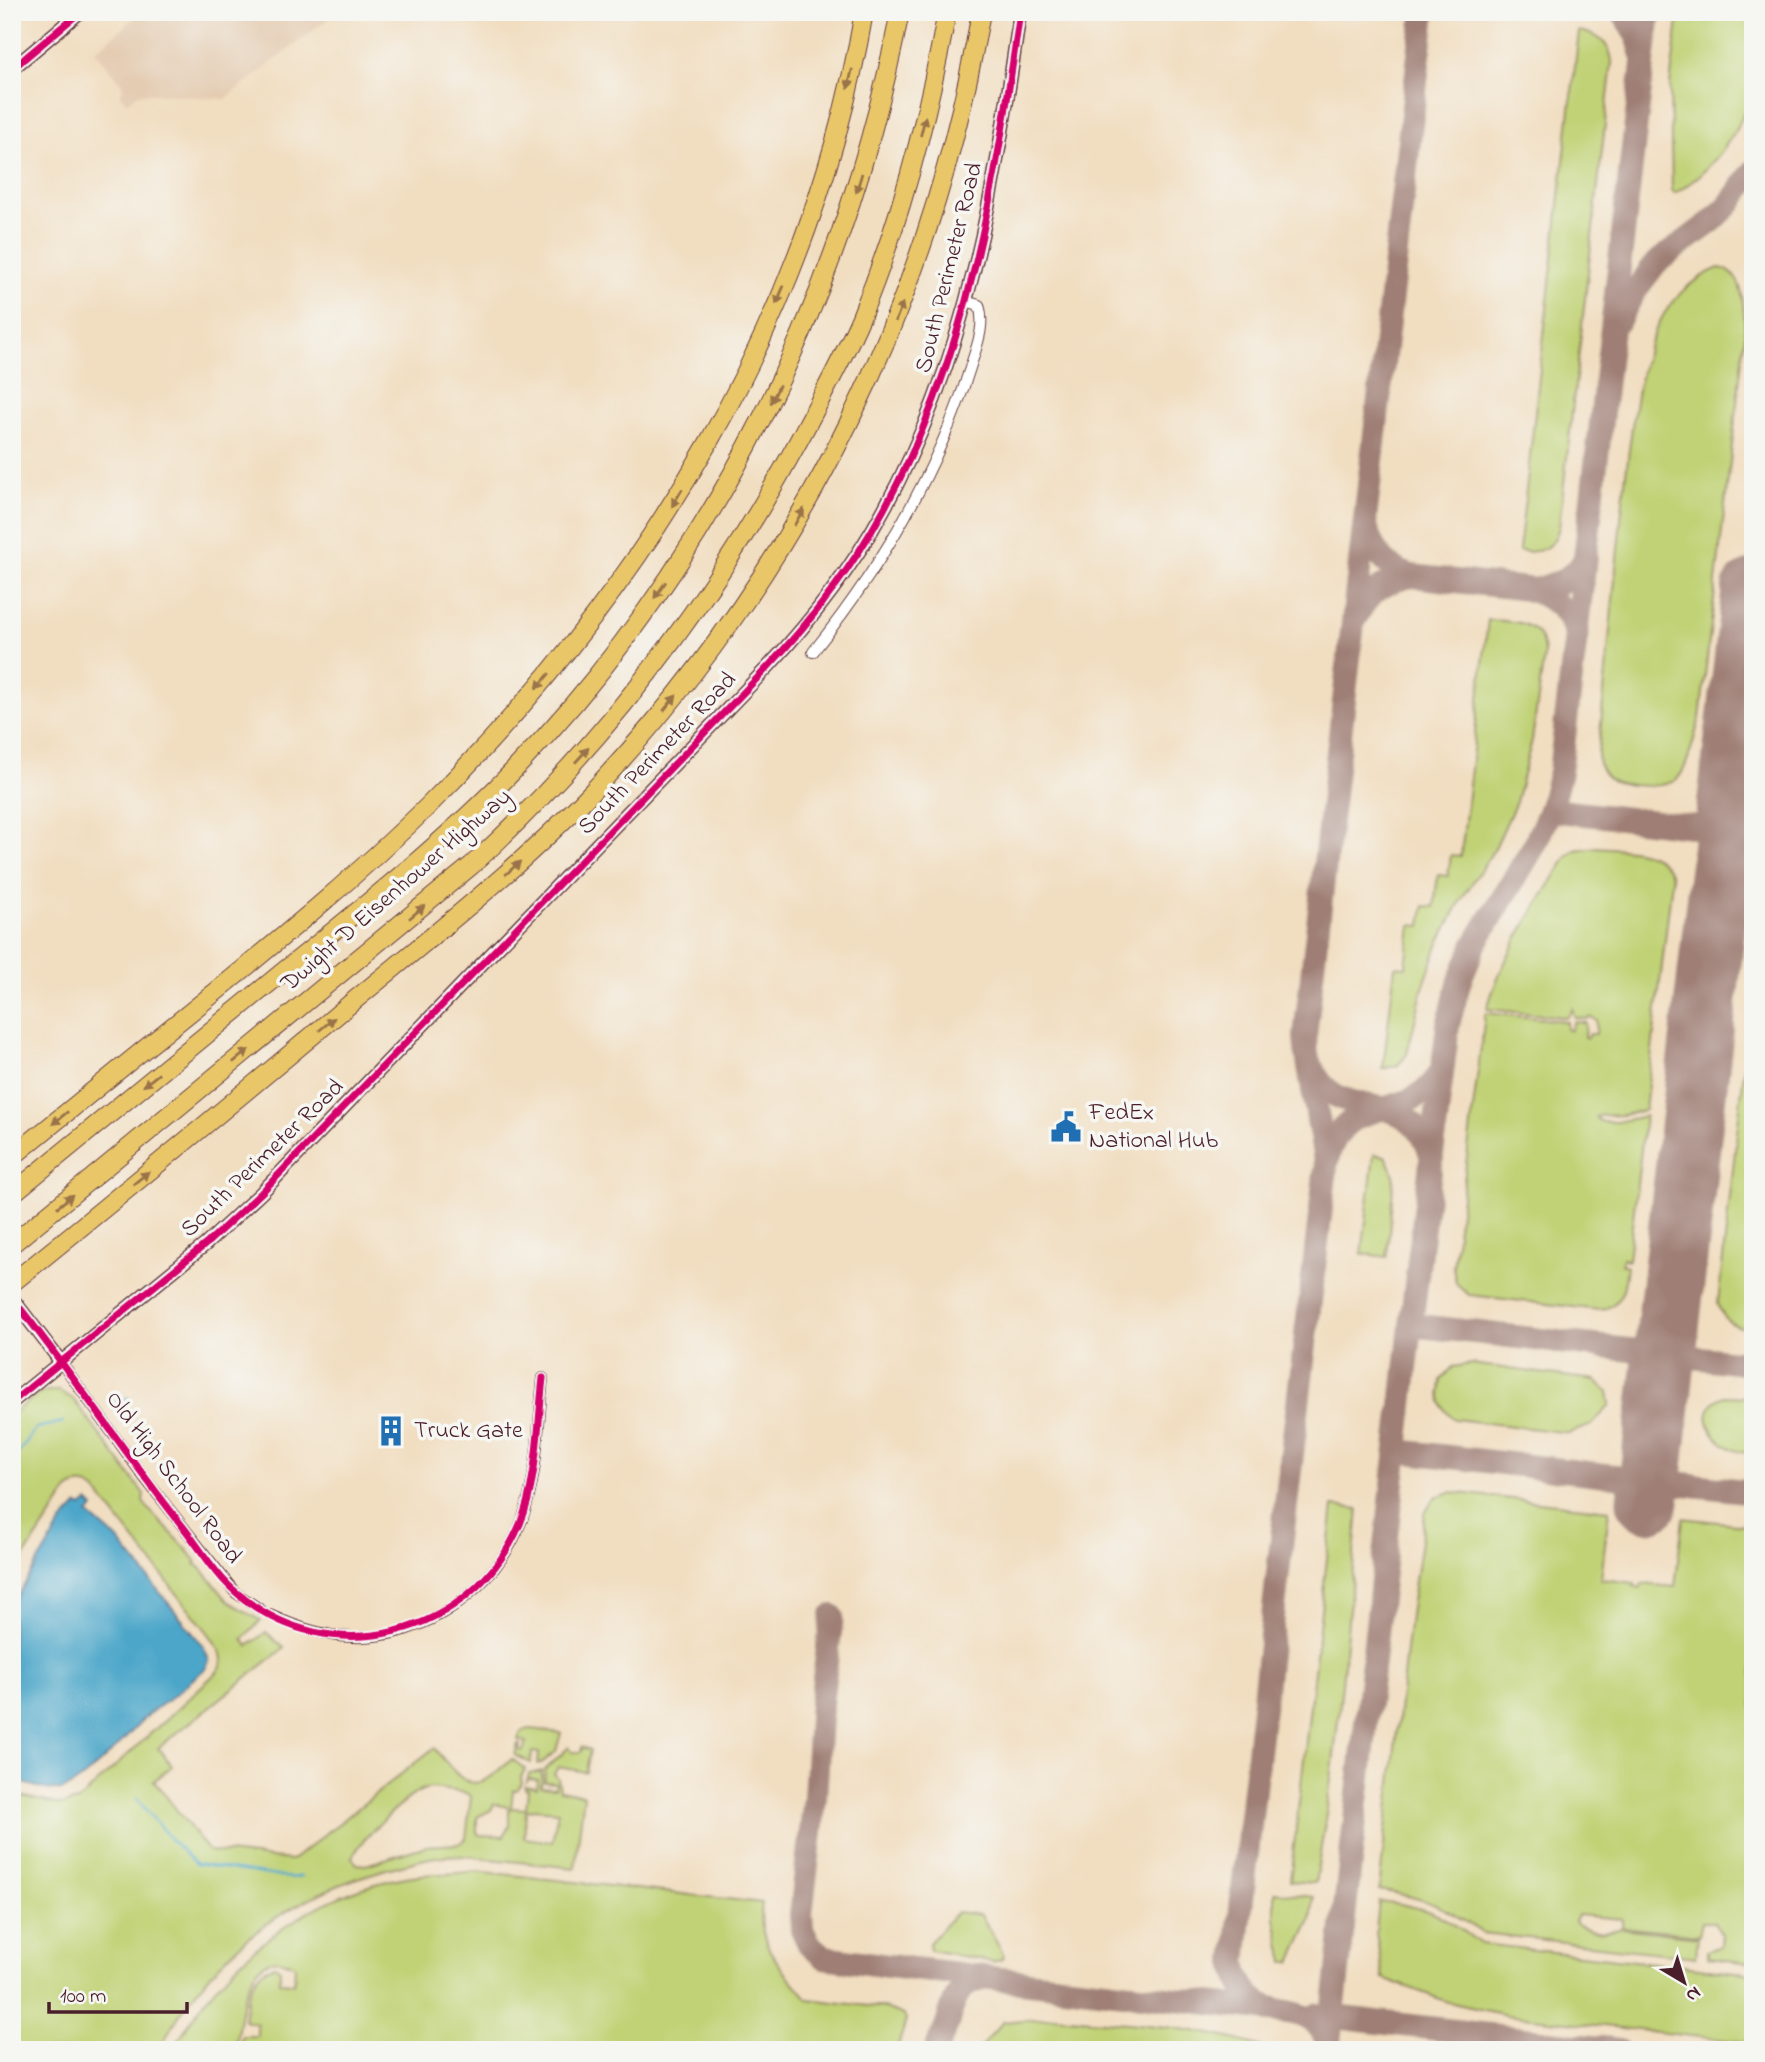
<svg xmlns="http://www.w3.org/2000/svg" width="1765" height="2062" viewBox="0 0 1765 2062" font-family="'Indie Flower',sans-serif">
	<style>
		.built { fill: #e4ccb2 }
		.green { fill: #c0d275; stroke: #857850; stroke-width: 2; fill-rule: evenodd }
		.water { fill: #4ca6c9; stroke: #4b627a; stroke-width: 2 }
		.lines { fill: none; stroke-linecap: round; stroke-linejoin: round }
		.stream { stroke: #4ca6c9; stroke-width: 2.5 }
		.taxiway { stroke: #9e7e75; stroke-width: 24 }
		.runway { stroke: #9e7e75; stroke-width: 63 }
		.minor-casing { stroke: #633c41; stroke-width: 12 }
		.tertiary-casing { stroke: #633c41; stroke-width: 15 }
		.motorway-casing { stroke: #633c41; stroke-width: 20 }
		.minor { stroke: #fff; stroke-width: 10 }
		.tertiary { stroke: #fff; stroke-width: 12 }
		.motorway { stroke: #e9c769; stroke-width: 18 }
		.cycleway-casing { stroke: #f6f6f2; stroke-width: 11 }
		.cycleway { stroke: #d6006c; stroke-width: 7 }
		.oneway { fill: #9a734a }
		.labels { text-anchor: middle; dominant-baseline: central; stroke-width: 7; stroke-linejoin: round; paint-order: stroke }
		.street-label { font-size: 24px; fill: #4a1f2b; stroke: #f6f6f2 }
		.poi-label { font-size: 24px; fill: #4a1f2b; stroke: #f6f6f2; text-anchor: start }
	</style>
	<rect width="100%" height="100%" fill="#f6f6f2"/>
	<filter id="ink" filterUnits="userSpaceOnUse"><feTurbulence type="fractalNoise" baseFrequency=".0143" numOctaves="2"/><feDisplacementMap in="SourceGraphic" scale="14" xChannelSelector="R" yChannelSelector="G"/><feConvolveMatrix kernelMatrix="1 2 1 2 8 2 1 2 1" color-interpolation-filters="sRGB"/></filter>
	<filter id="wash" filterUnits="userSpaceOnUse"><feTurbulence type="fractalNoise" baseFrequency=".00686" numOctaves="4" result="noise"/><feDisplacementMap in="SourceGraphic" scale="28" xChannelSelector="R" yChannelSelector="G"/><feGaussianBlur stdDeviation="1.57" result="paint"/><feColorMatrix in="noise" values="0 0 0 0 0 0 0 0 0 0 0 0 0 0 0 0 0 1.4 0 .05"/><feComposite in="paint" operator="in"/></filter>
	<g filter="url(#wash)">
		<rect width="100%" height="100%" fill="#f1ddbf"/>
		<polygon class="built" points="142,12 337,12 225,99 148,93 139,94 127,103 120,95 123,89 122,84 95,51"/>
		<g class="green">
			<path d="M 1679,12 L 1753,12 C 1753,33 1757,70 1752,89 C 1742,130 1712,172 1675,193 L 1672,191 L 1670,86 Z"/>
			<path d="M 1579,31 C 1597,34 1610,42 1612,62 L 1559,527 C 1554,549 1539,554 1519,551 Z"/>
			<path d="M 1719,268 C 1747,271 1743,312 1745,334 L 1700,718 C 1695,733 1688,769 1677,779 C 1665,789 1621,787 1608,778 C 1600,772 1598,763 1598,754 C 1607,663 1615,573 1625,482 C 1631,436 1637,366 1658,325 C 1670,300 1692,278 1719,268 Z"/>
			<path d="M 1488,620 C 1515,622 1544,620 1544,656 L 1532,740 L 1516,802 L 1495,848 L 1461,900 L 1438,945 L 1423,988 L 1407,1054 L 1398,1065 L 1383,1069 L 1395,966 L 1406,967 L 1411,925 L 1421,926 L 1424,906 L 1434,907 L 1438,875 L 1448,876 L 1451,855 L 1461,856 Z"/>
			<path d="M 1597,847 C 1624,850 1666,847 1672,880 L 1645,1110 L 1623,1115 L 1597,1116 L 1596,1118 L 1600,1122 L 1617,1122 L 1645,1116 L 1628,1260 L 1623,1258 L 1621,1264 L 1627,1266 C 1625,1286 1623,1305 1600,1310 L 1469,1295 L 1456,1283 L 1453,1267 L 1485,1015 L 1486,1013 L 1565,1021 L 1567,1022 L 1567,1030 L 1570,1031 L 1574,1022 L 1586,1023 L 1585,1037 L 1588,1038 L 1590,1034 L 1596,1034 L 1597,1021 L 1591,1017 L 1585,1019 L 1575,1018 L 1572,1009 L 1568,1016 L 1563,1017 L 1487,1009 C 1503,953 1537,907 1566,858 L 1575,850 Z"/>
			<path d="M 1753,990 L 1753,1329 C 1734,1327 1723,1322 1718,1303 Z"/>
			<polygon points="1374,1154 1385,1156 1394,1175 1387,1257 1362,1254"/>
			<path d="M 1471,1364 L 1595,1380 L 1608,1392 L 1610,1405 L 1592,1425 L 1569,1433 L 1455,1419 C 1439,1409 1439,1398 1441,1380 L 1453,1367 Z"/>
			<path d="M 48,1391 L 59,1391 L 73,1399 L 144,1494 L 143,1502 C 159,1523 181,1540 197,1562 L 195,1564 L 200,1567 L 228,1601 L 261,1621 L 243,1639 L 248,1646 L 266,1632 L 284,1648 L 158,1748 L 172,1766 L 154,1781 L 209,1851 L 290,1860 L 294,1859 L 434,1748 C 465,1785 472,1798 512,1759 L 525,1769 L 521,1777 L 522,1783 L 517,1790 L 513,1790 L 511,1808 L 526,1809 L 528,1790 L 525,1789 L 525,1786 L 537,1788 L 538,1780 L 529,1779 L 527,1781 L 529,1774 L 542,1771 L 541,1787 L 555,1788 L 556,1783 L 544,1782 L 545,1770 L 569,1747 L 572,1752 L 581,1752 L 582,1747 L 590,1750 L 586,1772 L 558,1767 L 554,1774 L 558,1778 L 560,1790 L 584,1795 L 575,1868 C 547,1865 519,1862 490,1859 C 475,1857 458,1854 443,1856 C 430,1857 418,1861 406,1864 C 296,1890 212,1947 159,2050 L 12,2050 L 12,1794 L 61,1805 L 78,1801 L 218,1671 C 228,1658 217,1646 209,1634 L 95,1490 C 86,1483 77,1483 68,1490 L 12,1575 L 12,1414 L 38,1394 ZM 433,1788 L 466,1793 L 471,1796 L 466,1839 L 458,1844 L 426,1846 L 366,1865 L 357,1864 L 353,1858 C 356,1842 406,1797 422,1790 C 425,1789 429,1788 433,1788 ZM 494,1804 L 507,1807 L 509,1809 L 509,1826 L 504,1836 L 479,1835 L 477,1832 L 477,1817 L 491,1810 ZM 532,1809 L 558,1811 L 552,1842 L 524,1838 L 526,1811 Z"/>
			<path d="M 1724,1396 L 1753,1397 L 1753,1454 C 1745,1453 1737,1452 1731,1448 C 1709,1437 1695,1408 1724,1396 Z"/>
			<path d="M 1451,1492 L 1609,1510 L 1601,1579 L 1635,1583 L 1634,1586 L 1641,1588 L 1642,1584 L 1675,1587 L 1683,1518 L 1753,1526 L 1753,1963 L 1707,1958 L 1707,1951 L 1721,1946 L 1722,1934 L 1714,1922 L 1702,1922 L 1699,1935 L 1622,1927 L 1622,1919 L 1577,1915 L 1575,1922 C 1587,1932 1607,1934 1621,1928 L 1698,1937 L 1696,1957 L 1482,1933 C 1445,1906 1424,1898 1379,1890 L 1410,1615 L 1425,1513 L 1435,1497 Z"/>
			<path d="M 1333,1506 L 1358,1509 C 1347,1633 1337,1761 1315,1883 L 1290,1881 Z"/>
			<path d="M 532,1729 L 561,1733 L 556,1751 L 541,1764 L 538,1764 L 539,1753 L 532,1752 L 531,1763 L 515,1755 L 518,1744 L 520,1744 L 519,1750 L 523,1751 L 526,1742 L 518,1740 C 520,1732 524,1729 532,1729 Z"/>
			<path d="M 476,1871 L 762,1903 C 756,1947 782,1968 808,1999 L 885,2008 L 904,2015 L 906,2020 L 897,2050 L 239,2050 L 242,2036 L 257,2036 L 257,2024 L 244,2021 C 246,2001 250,1969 275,1966 L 280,1970 L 280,1982 L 294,1983 L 295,1966 C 245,1938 240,2020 235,2050 L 173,2050 C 221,1960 311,1892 412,1876 C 433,1873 455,1875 476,1871 Z"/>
			<polygon points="1275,1892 1314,1897 1311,1920 1291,1962 1284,1962 1275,1918"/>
			<path d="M 1379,1901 C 1405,1904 1431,1909 1454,1924 C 1463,1930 1472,1938 1481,1944 L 1753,1974 L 1753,2043 L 1506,2015 L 1448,2002 L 1383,1978 L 1376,1932 Z"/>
			<polygon points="957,1912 981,1915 1003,1954 1002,1959 993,1962 930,1950 929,1943"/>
			<path d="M 1056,2017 C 1124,2023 1206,2026 1269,2050 L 978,2050 L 1003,2022 Z"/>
		</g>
		<path class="water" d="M 88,1502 L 94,1508 L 88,1514 L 117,1539 L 203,1646 L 209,1660 L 206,1668 L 167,1701 L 147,1715 L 147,1717 L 144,1718 C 131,1733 79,1788 61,1790 C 47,1792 26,1783 12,1780 L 12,1605 L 62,1522 L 78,1505 L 82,1507 Z"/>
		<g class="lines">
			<g class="stream">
				<polyline points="112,1404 129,1398"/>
				<polyline points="12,1462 36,1428 63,1422"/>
				<polyline points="137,1799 172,1841 196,1864 277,1876 291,1878 301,1876"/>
			</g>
			<g class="taxiway">
				<polyline points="1623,12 1637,35 1642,52"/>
				<polyline points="1619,320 1634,292 1656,263 1711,222 1728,206 1753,172"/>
				<path d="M 1366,524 C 1370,550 1387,569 1412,576 L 1536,590 L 1563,581 L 1578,569 L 1586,558"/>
				<path d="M 1530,590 C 1554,596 1572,615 1577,639"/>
				<path d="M 1356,617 C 1367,593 1386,581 1412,576"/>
				<polyline points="1550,810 1753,833"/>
				<path d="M 1311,1066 C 1339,1132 1408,1077 1432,1158"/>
				<path d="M 1326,1165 C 1341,1085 1412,1130 1442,1069"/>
				<polyline points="1411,1325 1753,1364"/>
				<polyline points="1398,1451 1753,1492"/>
				<path d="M 832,1616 L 821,1703 L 815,1798 L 801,1914 L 802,1929 L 809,1944 L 824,1957 L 888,1966 L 1288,2012 C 1311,2016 1324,2025 1329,2049"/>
				<path d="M 1278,2010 C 1252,2005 1239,1987 1235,1962 L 1277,1581 L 1326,1166 L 1306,1049 L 1305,1036 L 1424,12"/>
				<polyline points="1317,2015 1619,2050"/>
				<path d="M 936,2050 C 940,2041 944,2032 947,2024 C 956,1997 957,1982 989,1978"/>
				<polyline points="1329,2050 1411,1325 1448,1025 1460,980 1474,946 1534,846 1550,810 1560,772 1649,12"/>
			</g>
			<polyline class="runway" points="1648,1501 1753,591"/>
		</g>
	</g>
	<g filter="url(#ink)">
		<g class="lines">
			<g class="minor-casing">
				<g id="minor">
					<polyline points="401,12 402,13"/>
					<path d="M 813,652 C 882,566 937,473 970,368 C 976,348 986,326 979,305 L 965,301"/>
					<polyline points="61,1362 144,1477 229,1585 236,1593 261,1610"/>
					<path d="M 270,1615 C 296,1627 323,1636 352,1637 C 425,1640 497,1588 522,1520 C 538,1476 538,1424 543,1378"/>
				</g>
			</g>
			<g class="tertiary-casing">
				<g id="tertiary">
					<polyline points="12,69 80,12"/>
					<polyline points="12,1298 61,1362"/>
					<path d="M 12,1402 L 206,1244 L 261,1193 L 767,668 C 812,620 852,568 883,511 C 968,358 996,183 1020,12"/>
				</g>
			</g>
			<g class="motorway-casing">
				<g id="motorway">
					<path d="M 12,1157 C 81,1101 149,1045 218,990 C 290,931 362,871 428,806 C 647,587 811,321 864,12"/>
					<path d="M 12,1194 C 103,1120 193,1045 284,971 C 363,907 443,844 514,770 C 714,562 845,295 900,12"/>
					<path d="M 12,1244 L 472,865 C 606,742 713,600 799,440 C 820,400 843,359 861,317 C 901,220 928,116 947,12"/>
					<path d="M 12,1283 C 126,1191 238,1098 350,1004 C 437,932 526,863 603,780 C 803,564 931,302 981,12"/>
				</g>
			</g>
			<use href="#minor" class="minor"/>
			<use href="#tertiary" class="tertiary"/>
			<use href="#motorway" class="motorway"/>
			<g class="cycleway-casing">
				<g id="cycleway">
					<polyline points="12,69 80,12"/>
					<path d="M 12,1298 C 71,1371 122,1450 180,1523 C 198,1545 216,1576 237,1593 C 331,1674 473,1636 520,1524 C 537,1485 538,1421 543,1378"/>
					<path d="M 12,1402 L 206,1244 L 261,1193 L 767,668 C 812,620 852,568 883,511 C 968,358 996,183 1020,12"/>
				</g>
			</g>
			<use href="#cycleway" class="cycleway"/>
		</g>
		<defs><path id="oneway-solid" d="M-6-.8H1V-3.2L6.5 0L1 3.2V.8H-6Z" transform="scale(1.75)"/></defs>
		<g class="oneway">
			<use href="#oneway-solid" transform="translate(850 79) rotate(103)"/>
			<use href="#oneway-solid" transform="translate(923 126) rotate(-76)"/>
			<use href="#oneway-solid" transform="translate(859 183) rotate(107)"/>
			<use href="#oneway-solid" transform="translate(780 295) rotate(113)"/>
			<use href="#oneway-solid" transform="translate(899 312) rotate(-69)"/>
			<use href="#oneway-solid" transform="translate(775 394) rotate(116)"/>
			<use href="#oneway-solid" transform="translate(677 498) rotate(121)"/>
			<use href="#oneway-solid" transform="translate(799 517) rotate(-60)"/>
			<use href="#oneway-solid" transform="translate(660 590) rotate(125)"/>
			<use href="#oneway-solid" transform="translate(543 681) rotate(131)"/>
			<use href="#oneway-solid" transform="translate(670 703) rotate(-50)"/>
			<use href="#oneway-solid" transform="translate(582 755) rotate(-48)"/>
			<use href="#oneway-solid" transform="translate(513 868) rotate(-42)"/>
			<use href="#oneway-solid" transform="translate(417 912) rotate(-40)"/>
			<use href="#oneway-solid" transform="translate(327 1024) rotate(-40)"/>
			<use href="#oneway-solid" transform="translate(241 1056) rotate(-39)"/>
			<use href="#oneway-solid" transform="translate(151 1080) rotate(141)"/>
			<use href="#oneway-solid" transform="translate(60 1118) rotate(141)"/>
			<use href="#oneway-solid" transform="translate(141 1178) rotate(-39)"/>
			<use href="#oneway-solid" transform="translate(65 1201) rotate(-39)"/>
		</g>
	</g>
	<defs>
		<g id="civic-bare" transform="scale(2.415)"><path d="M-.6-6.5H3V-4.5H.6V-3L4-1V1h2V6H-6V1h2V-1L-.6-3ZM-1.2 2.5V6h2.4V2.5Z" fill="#1f6fb2" stroke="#f6f6f2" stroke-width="2.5" paint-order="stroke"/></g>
		<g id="building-bare" transform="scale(2.415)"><path d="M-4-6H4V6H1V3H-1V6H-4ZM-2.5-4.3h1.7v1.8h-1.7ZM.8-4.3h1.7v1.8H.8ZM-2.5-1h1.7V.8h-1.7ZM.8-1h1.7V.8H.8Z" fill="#1f6fb2" stroke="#f6f6f2" stroke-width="2.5" paint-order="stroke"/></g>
	</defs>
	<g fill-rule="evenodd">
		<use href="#civic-bare" x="1066" y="1127"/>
		<use href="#building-bare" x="391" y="1431"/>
	</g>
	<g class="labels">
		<g class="street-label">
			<text transform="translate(950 268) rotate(-76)">South Perimeter Road</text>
			<text transform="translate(658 754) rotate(-46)">South Perimeter Road</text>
			<text transform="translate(397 891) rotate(-41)">Dwight D Eisenhower Highway</text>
			<text transform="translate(263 1159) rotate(-44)">South Perimeter Road</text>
			<text transform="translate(173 1478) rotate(53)">Old High School Road</text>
		</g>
		<g class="poi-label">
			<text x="1089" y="1113">FedEx<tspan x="1089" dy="28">National Hub</tspan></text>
			<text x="414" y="1431">Truck Gate</text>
		</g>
	</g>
	<rect width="1765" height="2062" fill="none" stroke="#f6f6f2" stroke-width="42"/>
	<g transform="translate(1684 1982) rotate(142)" stroke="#f6f6f2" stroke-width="5" paint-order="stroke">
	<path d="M0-5L12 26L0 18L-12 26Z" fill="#4a1f2b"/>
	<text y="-10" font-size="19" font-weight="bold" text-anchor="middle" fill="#4a1f2b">N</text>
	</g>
	<path d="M49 2002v10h138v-10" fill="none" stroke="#4a1f2b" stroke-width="3.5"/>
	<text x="60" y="2002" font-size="21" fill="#4a1f2b" stroke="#f6f6f2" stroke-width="5" paint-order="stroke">100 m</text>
</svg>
